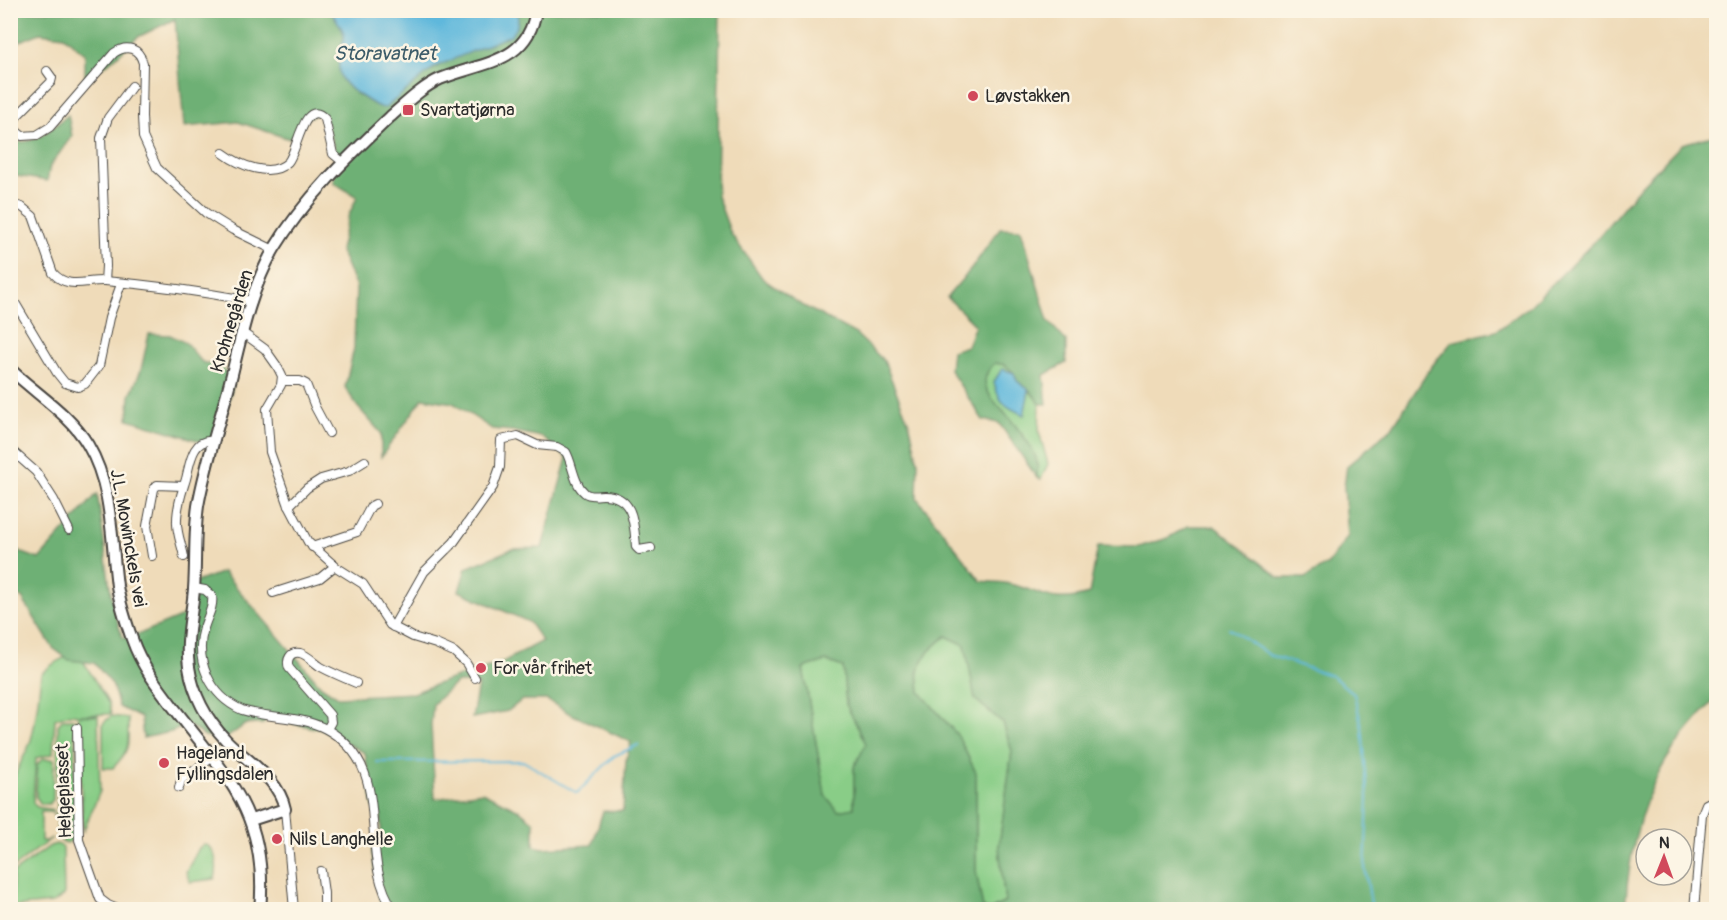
<svg xmlns="http://www.w3.org/2000/svg" width="1727" height="920" viewBox="0 0 1727 920" font-family="Pangolin,sans-serif">
	<style>
		.green { fill: #89cd87; stroke: #5a7c59; stroke-width: 1.5 }
		.forest { fill: #6eb074; stroke: #4c6e50; stroke-width: 1.5; fill-rule: evenodd }
		.water { fill: #5eb8dc; stroke: #447284; stroke-width: 1.5 }
		.lines { fill: none; stroke-linecap: round; stroke-linejoin: round }
		.stream { stroke: #5eb8dc; stroke-width: 2 }
		.minor-casing { stroke: #484540; stroke-width: 10 }
		.secondary-casing { stroke: #484540; stroke-width: 14 }
		.minor { stroke: #fff; stroke-width: 8 }
		.secondary { stroke: #fff; stroke-width: 10 }
		.poi-dot { fill: #d1495b; stroke: #fcf5e5; stroke-width: 2 }
		.labels { text-anchor: middle; dominant-baseline: central; stroke-width: 5; stroke-linejoin: round; paint-order: stroke }
		.poi-label { font-size: 18px; fill: #2b2b2b; stroke: #fcf5e5; text-anchor: start }
		.street-label { font-size: 18px; fill: #2b2b2b; stroke: #fcf5e5 }
		.water-label { font-size: 20px; font-style: italic; fill: #3d5c69; stroke: #fcf5e5 }
	</style>
	<rect width="100%" height="100%" fill="#fcf5e5"/>
	<filter id="ink" filterUnits="userSpaceOnUse"><feTurbulence type="fractalNoise" baseFrequency=".0167" numOctaves="2"/><feDisplacementMap in="SourceGraphic" scale="12" xChannelSelector="R" yChannelSelector="G"/><feConvolveMatrix kernelMatrix="1 2 1 2 8 2 1 2 1" color-interpolation-filters="sRGB"/></filter>
	<filter id="wash" filterUnits="userSpaceOnUse"><feTurbulence type="fractalNoise" baseFrequency=".008" numOctaves="4" result="noise"/><feDisplacementMap in="SourceGraphic" scale="24" xChannelSelector="R" yChannelSelector="G"/><feGaussianBlur stdDeviation="1.35" result="paint"/><feColorMatrix in="noise" values="0 0 0 0 0 0 0 0 0 0 0 0 0 0 0 0 0 1.4 0 .05"/><feComposite in="paint" operator="in"/></filter>
	<g filter="url(#wash)">
		<rect width="100%" height="100%" fill="#efdbb9"/>
		<g class="green">
			<path d="M 995,363 L 1005,365 L 1014,373 L 1002,369 L 994,382 C 999,403 1005,406 1024,415 L 1029,390 L 1040,404 L 1039,432 L 1048,464 L 1041,479 L 1037,478 C 1038,468 1038,459 1033,451 C 1027,440 1018,429 1011,420 C 996,403 971,384 995,363 Z"/>
			<polygon points="946,636 966,645 975,699 1003,723 1012,751 999,846 1005,902 992,909 983,909 976,871 976,773 958,736 920,692 918,671 927,653"/>
			<path d="M 79,654 L 109,704 L 111,714 L 79,715 L 98,716 L 100,791 L 83,832 L 78,715 L 70,714 L 55,719 L 53,754 L 36,758 L 33,803 L 37,807 L 53,810 L 54,817 L 52,812 L 41,812 L 41,841 L 47,841 L 52,838 L 13,868 L 11,876 C 11,860 6,813 15,803 C 3,787 24,760 30,743 C 37,721 38,697 41,674 C 53,663 63,656 79,654 Z"/>
			<polygon points="826,661 843,667 846,704 867,744 854,767 854,808 838,811 825,795 803,668"/>
			<path d="M 111,716 L 128,718 C 128,744 132,748 113,768 L 103,768 L 103,723 Z"/>
			<polygon points="63,719 73,719 75,722 74,839 67,843 61,841 57,836 58,725"/>
			<polygon points="42,759 54,759 53,800 49,804 41,804 36,797 37,765"/>
			<polygon points="56,844 62,846 63,849 64,895 53,903 12,907 13,873 50,846"/>
			<path d="M 204,844 C 217,849 218,866 215,879 L 190,882 L 186,872 L 199,848 Z"/>
		</g>
		<g class="forest">
			<path d="M 11,11 L 331,11 C 335,18 341,24 344,31 C 347,39 342,43 341,49 C 334,86 348,87 374,105 L 445,62 L 511,35 L 519,11 L 720,11 L 717,196 L 731,234 L 763,279 L 800,304 L 856,334 L 884,361 L 910,426 L 918,462 L 917,498 L 981,581 C 989,582 998,582 1005,583 C 1042,590 1048,606 1089,594 L 1098,546 L 1139,547 L 1168,538 L 1188,526 L 1214,526 L 1280,578 L 1305,578 L 1328,564 L 1348,536 L 1344,487 L 1347,466 L 1392,428 L 1431,367 L 1452,342 L 1496,331 L 1530,306 L 1594,242 L 1640,187 L 1682,144 L 1716,135 L 1716,698 C 1704,712 1691,725 1680,740 C 1643,787 1629,851 1625,909 L 992,909 L 1005,902 L 999,846 L 1012,751 L 1003,723 L 975,699 L 965,645 L 946,636 L 927,653 L 918,671 L 920,692 L 958,736 L 976,773 L 976,871 L 983,909 L 386,909 L 380,901 L 372,852 L 372,848 L 381,840 L 381,815 L 373,806 L 365,753 L 324,730 L 268,718 L 263,724 L 246,724 L 225,739 L 205,736 L 188,725 L 171,732 L 143,738 L 141,718 L 119,707 L 112,684 L 94,663 L 69,660 L 53,648 L 22,598 L 11,592 L 10,543 L 20,552 L 39,559 L 97,494 C 106,542 106,592 123,638 L 137,635 L 183,616 L 193,583 L 223,572 L 321,686 L 338,697 L 413,693 L 448,680 L 501,663 L 542,641 L 529,622 L 459,591 L 466,568 L 512,549 L 542,548 L 567,458 L 542,437 L 512,431 L 492,429 L 453,403 L 423,398 L 381,457 L 381,433 L 357,406 L 345,387 L 354,348 L 356,287 L 340,250 L 348,217 L 357,197 L 333,182 L 337,158 L 323,112 L 304,119 L 290,139 L 238,122 L 184,127 L 175,19 L 138,37 L 108,64 L 85,76 L 85,54 L 64,36 L 40,33 L 11,45 ZM 826,661 L 843,667 L 846,704 L 866,744 L 854,767 L 854,808 L 838,811 L 825,795 L 803,668 ZM 457,682 L 478,685 L 472,718 L 508,711 L 522,700 L 547,700 L 569,713 L 631,742 L 626,760 L 623,811 L 603,811 L 592,845 L 543,848 L 534,846 L 534,822 L 519,810 L 482,792 L 435,799 L 431,725 L 433,704 Z"/>
			<path d="M 68,115 L 72,136 L 50,166 L 47,181 L 11,175 L 10,141 C 35,146 50,130 68,115 Z"/>
			<path d="M 1000,228 L 1021,229 L 1048,321 L 1066,341 L 1066,363 L 1044,375 L 1047,404 L 1040,404 L 1030,390 L 1017,381 L 1014,373 L 1005,365 L 995,363 C 971,384 996,403 1011,420 C 1018,429 1027,440 1033,451 C 1038,459 1038,468 1037,478 L 999,423 L 983,420 L 950,370 L 952,351 L 967,346 L 975,325 L 947,297 L 972,268 Z"/>
			<polygon points="149,334 170,335 186,343 202,362 220,367 235,378 216,446 128,419 130,396 141,370"/>
		</g>
		<g class="water">
			<path d="M 519,10 L 517,26 L 511,35 L 435,67 L 385,108 C 377,108 371,102 364,98 C 342,83 334,78 341,48 C 342,43 345,41 344,35 C 343,27 335,19 331,11 Z"/>
			<path d="M 1002,369 L 1014,373 L 1017,381 L 1029,390 L 1024,415 C 1005,406 999,403 994,382 Z"/>
		</g>
		<g class="lines">
			<g class="stream">
				<polyline points="1229,628 1269,655 1332,676 1354,694 1362,727 1368,798 1365,868 1372,910"/>
				<polyline points="377,762 523,761 577,793 614,756 638,745"/>
			</g>
		</g>
	</g>
	<g filter="url(#ink)">
		<g class="lines">
			<g class="minor-casing">
				<g id="minor">
					<path d="M 47,71 L 52,78 L 51,82 L 17,116 L 13,123 L 14,129 L 22,136 L 37,135 L 50,127 L 114,53 C 127,44 139,48 143,63 L 142,116 L 143,137 L 157,168 L 206,213 L 233,230 L 274,250"/>
					<path d="M 223,153 C 239,165 271,179 288,162 C 297,153 304,95 325,119 L 333,154 L 344,163"/>
					<path d="M 10,204 L 22,207 L 33,216 L 53,273 C 68,290 86,280 105,281 C 154,285 203,292 252,301"/>
					<polyline points="105,281 106,266 101,138 108,118 132,86"/>
					<polyline points="11,296 57,373 65,383 78,387 85,384 99,366 109,318 121,284"/>
					<polyline points="243,333 265,349 277,366 282,376 281,385 267,409 270,452 289,506 308,542 336,567 363,584 390,625 413,637 436,644 454,652 466,663 475,678"/>
					<polyline points="283,381 300,381 306,384 315,407 329,433"/>
					<polyline points="10,449 36,472 54,500 69,530"/>
					<polyline points="289,506 307,488 321,479 349,471 365,461"/>
					<polyline points="312,547 357,532 371,506 375,504"/>
					<polyline points="152,556 147,526 154,489 157,485 183,486"/>
					<path d="M 184,557 C 182,545 176,532 177,520 C 177,505 182,492 186,479 C 190,464 192,438 213,441"/>
					<path d="M 194,588 L 205,590 L 212,596 C 214,607 207,617 204,628 C 194,660 210,696 242,710 C 269,719 300,715 326,729 C 399,769 354,853 394,910"/>
					<polyline points="273,593 320,578 335,566"/>
					<path d="M 393,627 L 424,572 L 454,542 L 493,487 L 500,467 L 501,440 L 518,436 L 537,445 L 557,447 L 566,452 C 573,464 573,483 585,493 C 590,497 598,495 603,495 C 634,495 634,523 636,547 L 639,550 L 651,548"/>
					<polyline points="77,728 79,840 100,899 108,905 120,910"/>
					<path d="M 327,729 L 331,722 L 330,715 L 289,668 C 286,660 290,651 300,653 C 308,655 314,663 321,667 C 332,673 344,678 356,683"/>
					<polyline points="179,788 181,780 213,757"/>
					<polyline points="285,809 294,910"/>
					<polyline points="321,871 324,893 324,910"/>
					<polyline points="1694,910 1702,814 1706,804 1716,799"/>
				</g>
			</g>
			<g class="secondary-casing">
				<g id="secondary">
					<path d="M 10,369 C 36,394 70,414 88,445 C 113,487 111,540 117,586 C 120,604 126,622 132,639 C 141,665 157,686 174,708 C 227,776 269,816 260,910"/>
					<path d="M 251,820 L 285,809 C 279,778 246,761 226,740 C 207,720 193,694 189,667 C 185,641 192,615 194,589 C 196,562 194,534 198,506 C 206,461 221,418 232,374 C 242,332 252,287 274,249 C 304,199 348,157 390,117 C 405,104 422,87 440,79 C 481,62 528,64 536,10"/>
				</g>
			</g>
			<use href="#minor" class="minor"/>
			<use href="#secondary" class="secondary"/>
		</g>
	</g>
	<g class="poi-dot">
		<circle cx="973" cy="96" r="6"/>
		<rect x="402" y="104" width="12" height="12" rx="3"/>
		<circle cx="481" cy="668" r="6"/>
		<circle cx="164" cy="763" r="6"/>
		<circle cx="277" cy="839" r="6"/>
	</g>
	<g class="labels">
		<g class="poi-label">
			<text x="985" y="96">Løvstakken</text>
			<text x="420" y="110">Svartatjørna</text>
			<text x="493" y="668">For vår frihet</text>
			<text x="176" y="753">Hageland<tspan x="176" dy="21">Fyllingsdalen</tspan></text>
			<text x="289" y="839">Nils Langhelle</text>
		</g>
		<g class="street-label">
			<text transform="translate(232 321) rotate(-73)">Krohnegården</text>
			<text transform="translate(128 538) rotate(80)">J.L. Mowinckels vei</text>
			<text transform="translate(64 791) rotate(-92)">Helgeplasset</text>
		</g>
		<g class="water-label">
			<text x="385" y="53">Storavatnet</text>
		</g>
	</g>
	<rect width="1727" height="920" fill="none" stroke="#fcf5e5" stroke-width="36"/>
	<g transform="translate(1664 857) rotate(1)"><circle r="28" fill="#fcf5e5" stroke="#a8a49b" stroke-width="1.5"/>
	<path d="M0-4.5L10 22L0 15L-10 22Z" fill="#d1495b"/>
	<text y="-9" font-size="16" font-weight="bold" text-anchor="middle" fill="#2b2b2b">N</text>
	</g>
</svg>
